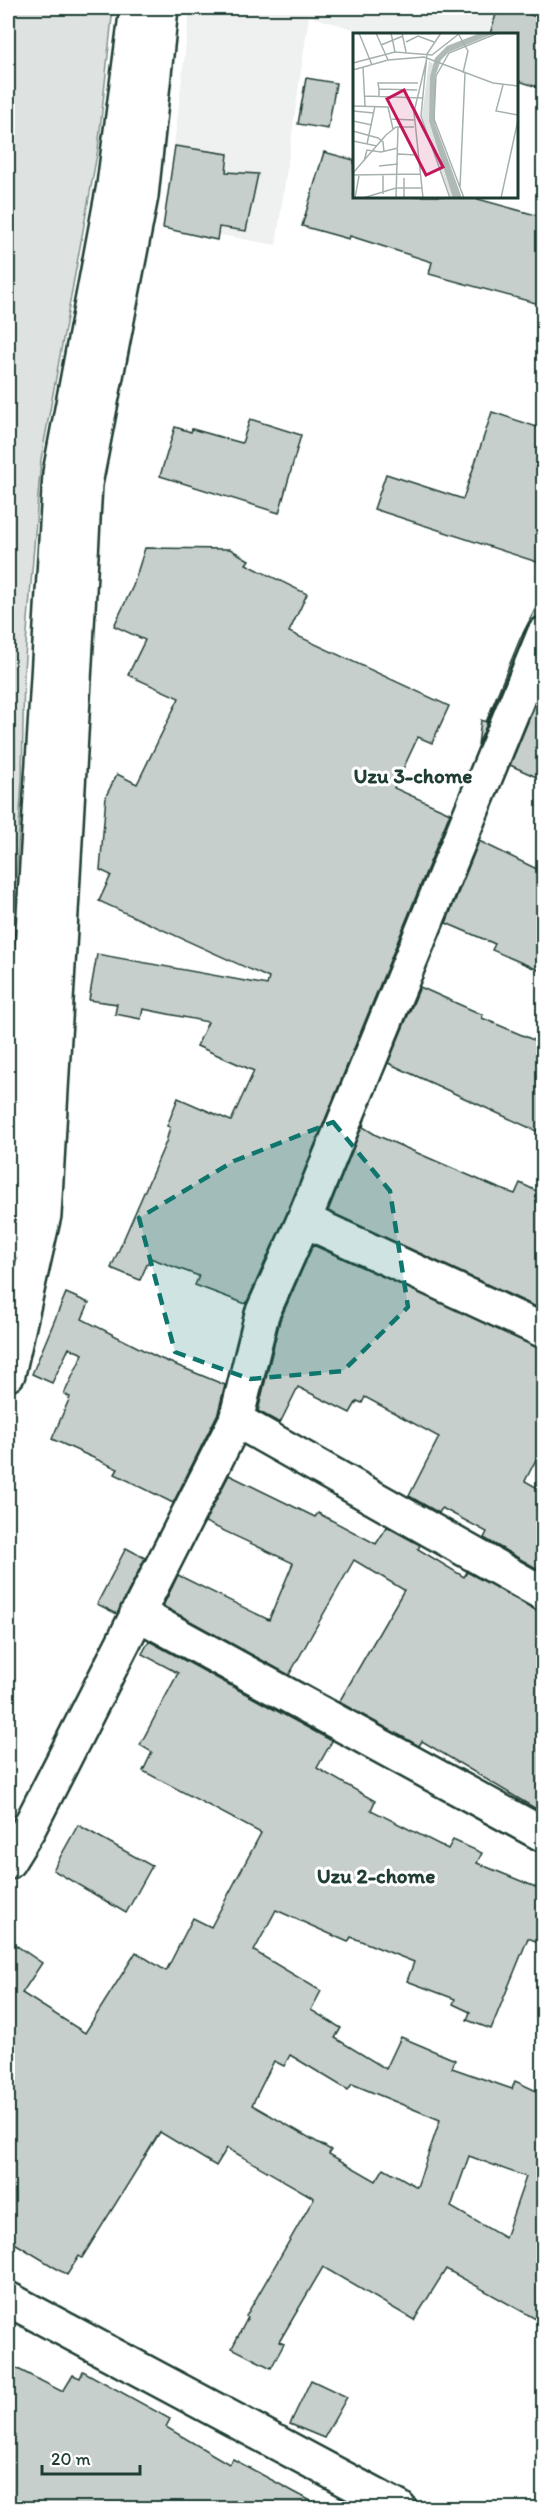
<svg xmlns="http://www.w3.org/2000/svg" width="551" height="2516" viewBox="0 0 551 2516" font-family="Itim,sans-serif">
	<style>
		.built { fill: #eef1f0 }
		.green { fill: #dee3e2; stroke: #7e908b; stroke-width: 1.5 }
		.building { fill: #c7cfcc; stroke: #1f3d34; stroke-width: 1.5; fill-rule: evenodd }
		.lines { fill: none; stroke-linecap: round; stroke-linejoin: round }
		.minor-casing { stroke: #1f3d34; stroke-width: 38 }
		.minor { stroke: #fff; stroke-width: 33 }
		.marked { fill: #0f766e; fill-opacity: 0.2; stroke: #0f766e; stroke-width: 4.5; stroke-dasharray: 12 8; stroke-linejoin: round }
		.labels { text-anchor: middle; dominant-baseline: central; stroke-width: 6; stroke-linejoin: round; paint-order: stroke }
		.neighbourhood-label { font-size: 21px; font-weight: bold; fill: #1f3d34; stroke: #fff }
		.inset-road { fill: none; stroke: #a5b1ae; stroke-width: 1.5 }
		.view { fill: #c2185b; fill-opacity: 0.15; stroke: #c2185b; stroke-width: 3 }
		.inset-edge { fill: none; stroke: #1f3d34; stroke-width: 3 }
	</style>
	<rect width="100%" height="100%" fill="#fff"/>
	<filter id="ink" filterUnits="userSpaceOnUse"><feTurbulence type="fractalNoise" baseFrequency=".0167" numOctaves="2"/><feDisplacementMap in="SourceGraphic" scale="12" xChannelSelector="R" yChannelSelector="G"/><feConvolveMatrix kernelMatrix="1 2 1 2 8 2 1 2 1" color-interpolation-filters="sRGB"/></filter>
	<g filter="url(#ink)">
		<polygon class="built" points="190,8 543,8 543,88 517,80 516,34 370,34 309,16 276,245 165,225"/>
		<polygon class="green" points="8,8 113,8 98,149 41,459 24,670 22,779 8,1009"/>
		<g class="building">
			<polygon points="498,8 508,8 543,19 543,89 516,80 516,34 490,34"/>
			<polygon points="306,78 336,83 328,129 298,124"/>
			<polygon points="175,146 228,154 226,172 258,174 246,231 219,227 217,240 163,228"/>
			<polygon points="324,152 354,160 354,196 467,196 543,217 543,305 429,274 432,262 350,236 349,239 302,226"/>
			<polygon points="492,412 543,429 543,564 374,509 386,474 463,499"/>
			<polygon points="250,419 301,435 279,513 160,476 175,427 191,432 192,429 242,443"/>
			<polygon points="145,548 230,549 249,560 246,564 307,594 289,632 449,706 432,743 418,737 394,788 450,813 287,1213 246,1304 195,1285 199,1276 150,1258 140,1280 111,1268 166,1142 170,1127 167,1126 178,1098 231,1121 254,1071 197,1046 208,1022 143,1009 141,1019 115,1014 117,1004 89,1000 97,954 267,985 269,978 99,901 111,875 100,870 106,796 117,774 137,784 179,698 128,675 145,640 114,626 133,586"/>
			<polygon points="543,594 543,616 533,619 527,627 478,745 481,720 486,722 520,639"/>
			<polygon points="543,685 543,780 510,765"/>
			<polygon points="479,841 543,872 543,972 492,950 495,944 446,923"/>
			<polygon points="420,987 483,1015 482,1018 543,1044 543,1134 388,1063"/>
			<polygon points="365,1119 363,1127 376,1135 498,1188 515,1194 520,1183 543,1194 543,1310 328,1211"/>
			<polygon points="313,1245 543,1349 543,1446 525,1481 543,1491 543,1572 484,1538 487,1532 442,1508 439,1513 409,1496 439,1437 365,1397 362,1403 357,1401 350,1413 298,1387 280,1423 258,1411 280,1320"/>
			<polygon points="66,1293 89,1303 82,1319 159,1358 225,1385 218,1413 173,1503 115,1474 118,1469 52,1439 70,1397 64,1394 83,1354 69,1348 52,1383 32,1374"/>
			<polygon points="229,1475 315,1517 318,1513 376,1544 387,1527 420,1545 418,1549 464,1577 467,1572 543,1613 543,1813 422,1741 419,1746 339,1702 404,1590 354,1560 289,1675 163,1606 178,1575 269,1620 293,1563 205,1522"/>
			<polygon points="126,1548 145,1558 117,1614 97,1604"/>
			<path d="M 149,1641 L 332,1741 L 317,1768 L 375,1801 L 371,1810 L 448,1849 L 453,1840 L 482,1853 L 477,1863 L 543,1890 L 543,1944 L 528,1938 L 491,2029 L 467,2020 L 470,2012 L 453,2004 L 455,1999 L 407,1981 L 414,1962 L 351,1937 L 348,1942 L 276,1910 L 254,1951 L 321,1991 L 311,2010 L 341,2028 L 335,2038 L 386,2069 L 401,2037 L 455,2060 L 452,2068 L 512,2089 L 515,2081 L 543,2094 L 543,2323 L 446,2269 L 414,2320 L 323,2267 L 279,2342 L 284,2344 L 271,2368 L 232,2348 L 248,2317 L 246,2316 L 314,2198 L 227,2148 L 216,2166 L 160,2132 L 82,2258 L 79,2256 L 67,2275 L 8,2239 L 8,1940 L 42,1963 L 22,1993 L 85,2033 L 136,1952 L 166,1971 L 193,1918 L 211,1927 L 261,1833 L 143,1771 L 152,1752 L 140,1745 L 178,1673 L 142,1654 ZM 290,2055 L 348,2090 L 352,2084 L 440,2120 L 417,2187 L 384,2168 L 376,2181 L 329,2154 L 331,2150 L 252,2105 L 274,2061 L 284,2066 ZM 469,2156 L 526,2177 L 505,2238 L 451,2207 Z"/>
			<polygon points="78,1825 152,1866 126,1913 53,1870"/>
			<polygon points="8,2364 61,2391 64,2390 73,2375 80,2378 83,2371 170,2419 166,2427 229,2464 233,2459 324,2508 29,2508 8,2498"/>
			<polygon points="311,2380 347,2397 324,2438 290,2424"/>
		</g>
		<g class="lines">
			<g class="minor-casing">
				<g id="minor">
					<polyline points="304,1220 544,1331"/>
					<polyline points="8,1244 17,1205 60,473 114,185 137,8"/>
					<polyline points="8,1374 44,1215 85,484 141,196 161,8"/>
					<polyline points="236,1420 544,1594"/>
					<polyline points="137,1613 544,1835"/>
					<polyline points="8,1862 29,1828 236,1420 262,1314 304,1220 544,634"/>
					<polyline points="8,2299 399,2508"/>
				</g>
			</g>
			<use href="#minor" class="minor"/>
		</g>
	</g>
	<path class="marked" d="M 333,1122 L 390,1191 L 408,1307 L 343,1371 L 250,1379 L 175,1352 L 139,1218 L 234,1161 Z"/>
	<g class="labels">
		<g class="neighbourhood-label">
			<text x="413" y="775">Uzu 3-chome</text>
			<text x="376" y="1875">Uzu 2-chome</text>
		</g>
	</g>
	<g transform="translate(353 33)">
		<rect width="165" height="165" fill="#fff"/>
		<path d="M 76,28 L 80,31 L 76,88 L 102,165 L 98,165 L 69,83 Z" fill="#dee3e2"/>
		<path d="M 127,0 L 142,0 L 96,19 L 88,27 L 82,44 L 82,91 L 109,165 L 100,165 L 76,88 L 77,44 L 82,25 L 94,13 Z" fill="#afbab7"/>
		<path class="inset-road" d="M 6,0 L 19,32M 23,0 L 35,27M 38,0 L 42,19M 49,0 L 53,19M 88,0 L 74,21 L 68,83 L 97,165M 106,2 L 115,18 L 110,40M 53,9 L 65,3 L 81,9M 28,12 L 50,3M 0,30 L 42,19 L 79,22 L 107,0M 10,34 L 12,73M 0,37 L 35,27 L 71,24 L 140,50 L 165,53M 150,52 L 143,78 L 165,82M 26,56 L 25,50 L 65,50M 12,63 L 69,65M 26,63 L 26,56 L 64,57M 0,73 L 35,74 L 40,96M 0,78 L 21,80M 37,86 L 61,87M 0,88 L 19,92M 0,98 L 25,105 L 30,109 L 31,119M 0,108 L 24,113M 14,111 L 22,73M 45,121 L 64,122M 11,128 L 14,117 L 28,119 L 45,115M 26,133 L 45,131M 0,140 L 33,102 L 43,94 L 61,94M 0,142 L 67,141M 30,142 L 30,161M 107,154 L 112,40M 2,165 L 6,143M 10,165 L 43,155 L 69,155M 43,165 L 45,94M 43,165 L 51,165 L 51,145M 70,165 L 61,79 L 73,29M 111,165 L 81,86 L 83,43 L 96,20 L 145,0M 148,165 L 165,87"/>
		<path class="view" d="M 51,57 L 90,134 L 73,142 L 34,66 Z"/>
		<rect width="165" height="165" class="inset-edge"/>
	</g>
	<rect width="551" height="2516" fill="none" stroke="#fff" stroke-width="30"/>
	<rect x="15" y="15" width="521" height="2486" fill="none" stroke="#1f3d34" stroke-width="2" filter="url(#ink)"/>
	<path d="M42 2465v9h98v-9" fill="none" stroke="#1f3d34" stroke-width="3"/>
	<text x="51" y="2465" font-size="18" fill="#1f3d34" stroke="#ffffff" stroke-width="4.5" paint-order="stroke">20 m</text>
</svg>
